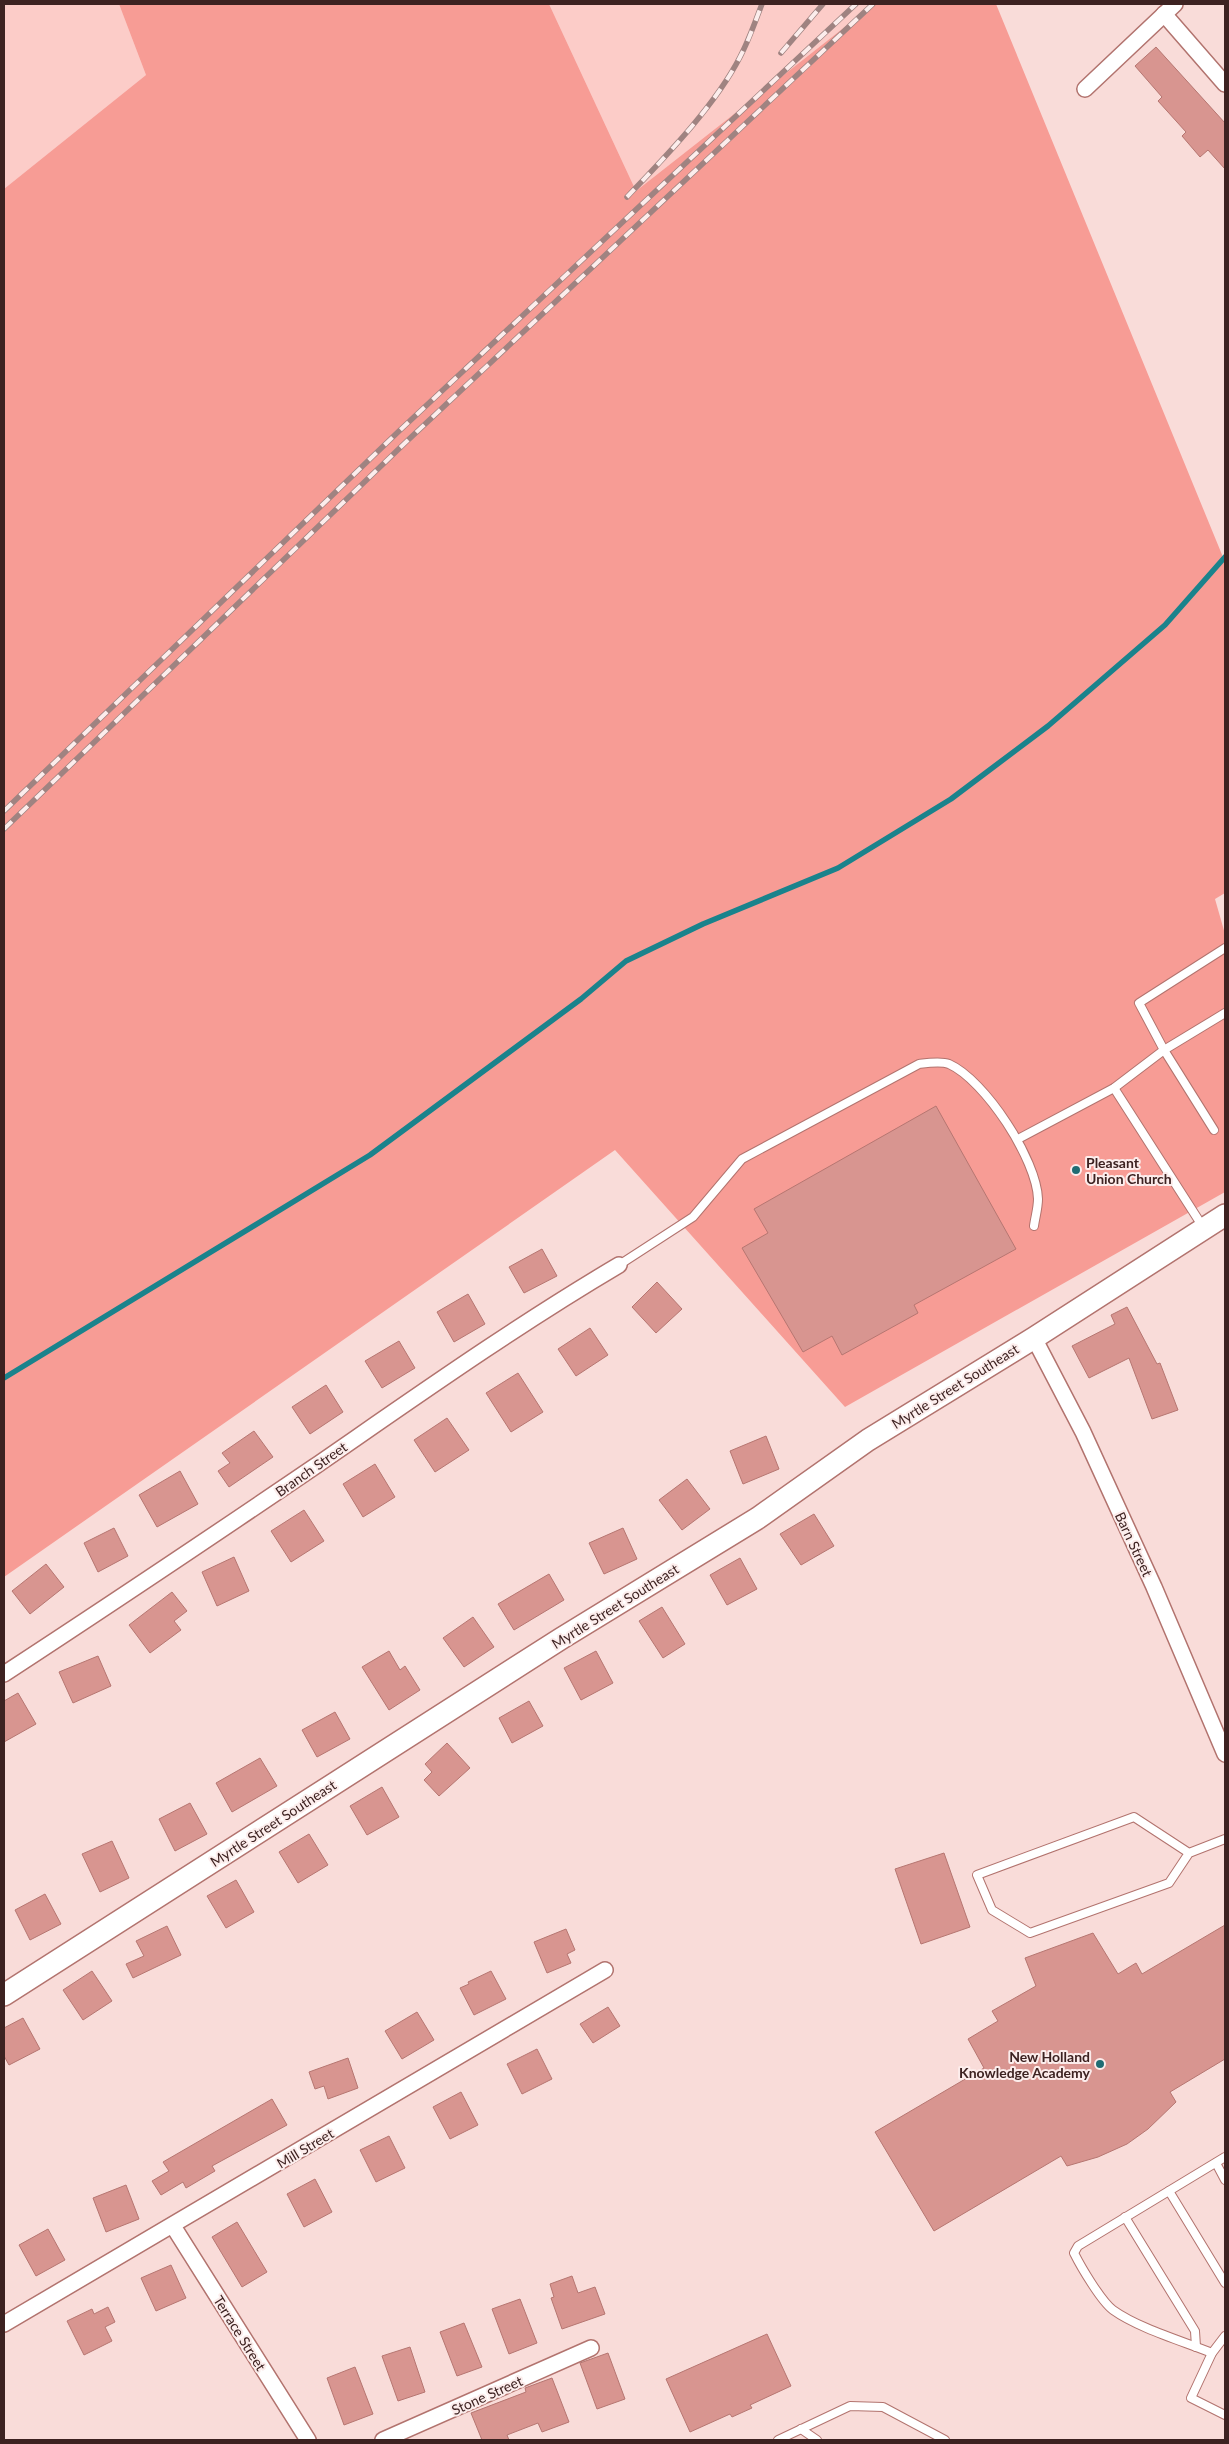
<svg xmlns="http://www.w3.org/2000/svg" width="1229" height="2444" viewBox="0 0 1229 2444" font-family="Lato,sans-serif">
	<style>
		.built { fill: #fcccc8 }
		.green { fill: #f79c95 }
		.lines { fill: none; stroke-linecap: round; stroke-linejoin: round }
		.stream { stroke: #1a838c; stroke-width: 5.5 }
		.building { fill: #d89590; stroke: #b67671 }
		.lane-casing { stroke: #b2736e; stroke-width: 10 }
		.street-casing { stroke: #b2736e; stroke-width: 18 }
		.secondary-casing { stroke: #b2736e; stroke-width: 24 }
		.lane { stroke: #fff; stroke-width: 8 }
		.street { stroke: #fff; stroke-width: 15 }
		.secondary { stroke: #fff; stroke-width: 21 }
		.rail-casing { stroke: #9f8381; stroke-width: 5.5 }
		.rail { stroke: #fcedec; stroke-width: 4; stroke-dasharray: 11; stroke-linecap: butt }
		.poi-dot { fill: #206c73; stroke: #fcedec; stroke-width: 2 }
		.labels { text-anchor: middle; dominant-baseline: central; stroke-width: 4; stroke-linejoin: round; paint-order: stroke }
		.poi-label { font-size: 14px; font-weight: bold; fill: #3d2221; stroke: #fcedec; text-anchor: start }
		.street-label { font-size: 14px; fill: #3d2221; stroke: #fcedec }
	</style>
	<rect width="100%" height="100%" fill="#f9dcd9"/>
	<g class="built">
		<polygon points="4,4 119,4 146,75 4,189"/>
		<polygon points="549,4 874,4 636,191"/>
	</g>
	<polygon class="green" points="119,4 549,4 636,191 874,4 996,4 1225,562 1225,893 1215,899 1225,934 1225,1192 845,1407 615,1150 4,1577 4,189 146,75"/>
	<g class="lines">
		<polyline class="stream" points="4,1378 370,1155 581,999 626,961 703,924 838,868 951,799 1048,726 1165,625 1225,557"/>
	</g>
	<g class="building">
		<polygon points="1156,47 1225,123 1225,169 1208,150 1200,157 1182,136 1186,132 1158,101 1162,97 1135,66"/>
		<polygon points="936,1106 1016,1249 914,1305 918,1313 842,1355 832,1336 803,1352 742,1248 768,1233 754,1209"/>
		<polygon points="542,1249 557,1276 524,1293 509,1267"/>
		<polygon points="657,1282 682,1309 656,1333 632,1307"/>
		<polygon points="468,1294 485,1324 454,1342 437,1312"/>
		<polygon points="1127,1307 1157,1364 1160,1363 1178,1410 1152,1419 1129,1358 1089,1378 1072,1346 1115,1324 1111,1315"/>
		<polygon points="590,1328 608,1355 576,1376 558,1349"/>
		<polygon points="399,1341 415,1368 382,1388 365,1361"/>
		<polygon points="518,1373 543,1412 511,1432 486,1393"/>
		<polygon points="326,1385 343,1412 310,1434 292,1407"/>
		<polygon points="447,1418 469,1450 435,1472 414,1440"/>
		<polygon points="254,1431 273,1457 229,1487 218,1471 230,1463 222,1453"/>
		<polygon points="766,1436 779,1469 743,1484 730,1451"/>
		<polygon points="375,1464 395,1497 363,1517 343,1484"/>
		<polygon points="180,1471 198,1504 157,1527 139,1495"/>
		<polygon points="687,1479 710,1509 682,1530 659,1500"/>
		<polygon points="304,1510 324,1541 291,1562 271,1531"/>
		<polygon points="814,1514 834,1546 801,1565 780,1534"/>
		<polygon points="114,1528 128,1556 98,1572 84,1543"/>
		<polygon points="623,1528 637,1559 604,1574 589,1543"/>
		<polygon points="234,1557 249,1591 217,1606 202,1572"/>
		<polygon points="740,1558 757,1589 727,1605 710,1575"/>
		<polygon points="46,1564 64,1587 30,1614 12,1591"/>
		<polygon points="549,1574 564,1600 514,1630 498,1604"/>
		<polygon points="172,1592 187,1611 174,1621 181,1630 150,1653 129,1625"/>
		<polygon points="662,1607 685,1644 663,1658 639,1621"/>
		<polygon points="473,1617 494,1647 464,1667 443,1638"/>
		<polygon points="389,1651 400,1670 405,1666 420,1690 389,1710 362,1667"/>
		<polygon points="596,1651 613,1683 581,1700 564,1668"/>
		<polygon points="98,1656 111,1686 73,1703 59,1672"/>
		<polygon points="18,1693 36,1724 4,1742 4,1701"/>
		<polygon points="529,1701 543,1726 512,1743 499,1718"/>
		<polygon points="335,1712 350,1739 317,1757 302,1730"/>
		<polygon points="447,1743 470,1768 439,1796 424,1780 432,1772 425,1764"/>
		<polygon points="260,1758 277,1786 232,1812 216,1783"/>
		<polygon points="382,1787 399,1817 367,1835 350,1806"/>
		<polygon points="190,1803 207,1834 175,1851 159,1819"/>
		<polygon points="309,1834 328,1865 298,1883 279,1852"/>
		<polygon points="112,1841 129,1878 100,1892 82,1854"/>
		<polygon points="944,1853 970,1927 921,1944 895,1869"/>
		<polygon points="236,1880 254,1912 226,1928 207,1896"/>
		<polygon points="45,1894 61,1924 30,1940 15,1910"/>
		<polygon points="1225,1925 1225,2059 1170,2092 1176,2102 1148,2129 1127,2144 1098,2157 1067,2166 1061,2156 934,2231 875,2132 984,2068 968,2039 998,2021 992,2011 1036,1986 1025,1958 1093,1933 1118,1974 1136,1963 1142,1974"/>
		<polygon points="167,1926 181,1955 133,1978 126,1964 144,1956 136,1941"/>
		<polygon points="566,1929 575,1950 567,1954 571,1963 547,1973 534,1942"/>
		<polygon points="92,1971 112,2001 83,2020 63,1990"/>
		<polygon points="491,1971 506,1999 474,2015 460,1988 469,1984 468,1982"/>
		<polygon points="608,2007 620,2026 593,2043 580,2024"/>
		<polygon points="417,2012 434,2040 402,2059 385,2031"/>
		<polygon points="23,2018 40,2049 9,2065 4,2056 4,2028"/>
		<polygon points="537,2049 552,2079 522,2094 507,2064"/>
		<polygon points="348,2058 358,2088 328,2099 324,2086 315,2089 309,2072"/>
		<polygon points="461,2092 478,2125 450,2139 433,2107"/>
		<polygon points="272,2099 287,2125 212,2166 215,2171 186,2188 183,2182 161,2195 152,2181 169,2171 163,2162"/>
		<polygon points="389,2136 405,2168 376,2182 360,2150"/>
		<polygon points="315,2179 332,2212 304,2227 287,2194"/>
		<polygon points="126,2185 139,2219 106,2232 93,2198"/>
		<polygon points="237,2222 267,2272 242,2287 212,2237"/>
		<polygon points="48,2229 65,2260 36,2276 19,2245"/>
		<polygon points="171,2265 186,2298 156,2311 141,2278"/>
		<polygon points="572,2276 578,2293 595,2287 605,2314 562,2329 551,2298 554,2297 550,2284"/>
		<polygon points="520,2299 537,2343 509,2354 492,2309"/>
		<polygon points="108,2307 115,2322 105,2327 112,2341 84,2355 67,2321 92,2309 94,2314"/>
		<polygon points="464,2323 482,2367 457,2376 440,2332"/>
		<polygon points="767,2334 791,2386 750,2405 752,2408 732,2417 730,2414 690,2432 666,2379"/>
		<polygon points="410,2347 425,2392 398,2401 382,2356"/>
		<polygon points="608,2353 625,2399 597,2409 580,2363"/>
		<polygon points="355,2367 373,2414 344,2425 327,2378"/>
		<polygon points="552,2378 569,2422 542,2432 538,2423 507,2435 509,2440 482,2440 471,2413 526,2392 525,2388"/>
	</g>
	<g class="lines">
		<g class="lane-casing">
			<g id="lane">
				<polyline points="1114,1088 1203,1227"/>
				<polyline points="1214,1130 1164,1050 1139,1003 1225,948"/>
				<polyline points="1018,1139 1114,1088 1164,1050 1225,1013"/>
				<path d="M 619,1265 L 693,1217 L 742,1159 L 919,1064 C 927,1063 941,1061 949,1064 C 985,1080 1037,1160 1038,1199 C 1038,1208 1035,1218 1034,1226"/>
				<polyline points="1189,1853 1134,1817 977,1875 992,1910 1030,1933 1169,1883 1189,1853 1225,1839"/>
				<polyline points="1216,2163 1225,2180"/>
				<polyline points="1169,2191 1225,2283"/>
				<polyline points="1125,2217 1195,2331 1196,2347"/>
				<polyline points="1225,2336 1212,2353 1191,2398 1225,2415"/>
				<path d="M 1212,2353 C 1182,2341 1138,2328 1113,2310 C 1101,2301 1081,2267 1074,2253 L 1078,2246 L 1225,2157"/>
				<polyline points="801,2429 817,2440"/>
				<polyline points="778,2440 850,2406 883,2407 945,2440"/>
			</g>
		</g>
		<g class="street-casing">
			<g id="street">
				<polyline points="1164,14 1225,84"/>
				<polyline points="1085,89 1175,4"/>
				<polyline points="1034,1338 1083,1432 1154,1587 1225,1754"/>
				<path d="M 4,1674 C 108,1606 211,1537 314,1467 C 414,1398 514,1327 619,1265"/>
				<polyline points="173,2226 308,2440"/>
				<polyline points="4,2324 605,1970"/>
				<polyline points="383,2440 591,2348"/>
			</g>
		</g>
		<g class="secondary-casing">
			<polyline id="secondary" points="4,1995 562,1638 758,1518 868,1440 1034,1338 1225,1215"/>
		</g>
		<use href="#lane" class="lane"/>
		<use href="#street" class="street"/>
		<use href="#secondary" class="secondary"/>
		<g class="rail-casing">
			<g id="rail">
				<polyline points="781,53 823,4"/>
				<path d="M 627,197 C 665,157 715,106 740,57 C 749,40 755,22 762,4"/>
				<polyline points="4,811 398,432 856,4"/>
				<polyline points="4,829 407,441 873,4"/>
			</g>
		</g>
		<use href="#rail" class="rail"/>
	</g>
	<g class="poi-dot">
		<circle cx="1076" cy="1170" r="5"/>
		<circle cx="1100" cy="2064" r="5"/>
	</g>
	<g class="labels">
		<g class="poi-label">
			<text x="1086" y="1162">Pleasant<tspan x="1086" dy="16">Union Church</tspan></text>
			<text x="1090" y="2056" text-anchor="end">New Holland<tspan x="1090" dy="16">Knowledge Academy</tspan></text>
		</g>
		<g class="street-label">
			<text transform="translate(955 1386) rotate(-32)">Myrtle Street Southeast</text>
			<text transform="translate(311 1469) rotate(-35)">Branch Street</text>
			<text transform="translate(1134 1544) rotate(65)">Barn Street</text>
			<text transform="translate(615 1606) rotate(-32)">Myrtle Street Southeast</text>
			<text transform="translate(273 1823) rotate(-33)">Myrtle Street Southeast</text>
			<text transform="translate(305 2148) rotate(-31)">Mill Street</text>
			<text transform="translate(240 2333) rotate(58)">Terrace Street</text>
			<text transform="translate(487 2395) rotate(-24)">Stone Street</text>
		</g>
	</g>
	<rect width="1229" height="2444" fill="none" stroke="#3d2221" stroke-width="10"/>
</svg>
